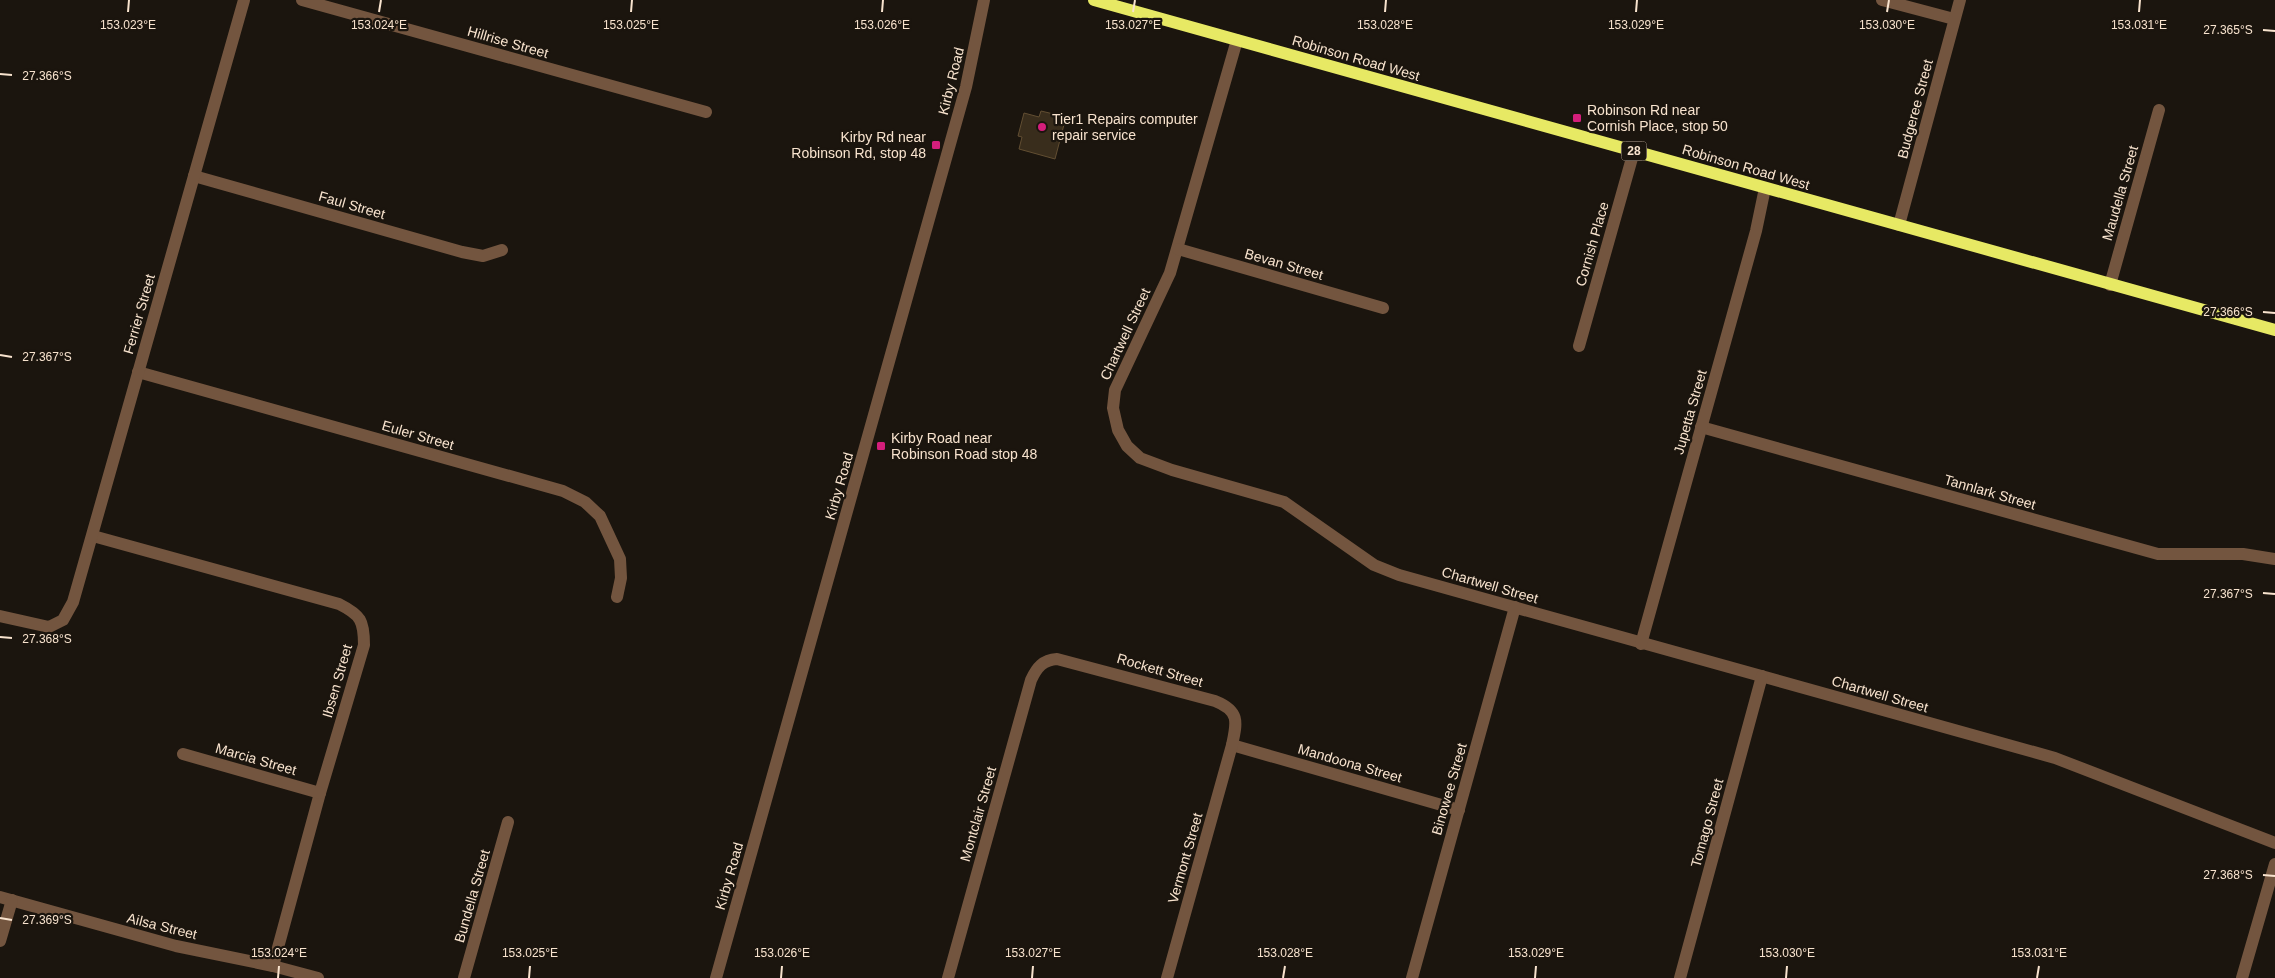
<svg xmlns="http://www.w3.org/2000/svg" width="2275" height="978" viewBox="0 0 2275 978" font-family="Helvetica,sans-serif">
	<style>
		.building { fill: #392d1c; stroke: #624e32 }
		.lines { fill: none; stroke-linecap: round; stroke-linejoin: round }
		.minor { stroke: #73553f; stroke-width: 12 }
		.major { stroke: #e7e964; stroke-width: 12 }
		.ticks { fill: none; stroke: #f8e3ce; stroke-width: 2 }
		.poi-dot { fill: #d41e7b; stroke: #1b150e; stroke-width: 2 }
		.labels { text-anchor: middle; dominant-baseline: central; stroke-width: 4.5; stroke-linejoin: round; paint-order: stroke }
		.shield { fill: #1b150e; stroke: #b6a594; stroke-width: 1 }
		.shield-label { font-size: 12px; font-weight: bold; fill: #f8e3ce }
		.street-label { font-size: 14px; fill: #f8e3ce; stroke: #1b150e }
		.poi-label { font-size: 14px; fill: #f8e3ce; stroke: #1b150e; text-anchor: start }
		.ticks-label { font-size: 12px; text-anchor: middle; fill: #f8e3ce; stroke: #1b150e; stroke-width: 4.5; stroke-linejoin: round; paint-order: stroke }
	</style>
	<rect width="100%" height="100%" fill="#1b150e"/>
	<polygon class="building" points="1041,111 1066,117 1055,159 1019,149 1022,137 1018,136 1024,113 1039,117"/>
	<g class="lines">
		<g class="minor">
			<polyline points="302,0 706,112"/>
			<polyline points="1882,0 1954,19"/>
			<polyline points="1237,40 1170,273 1115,390 1113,408 1118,430 1127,446 1140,458 1172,470 1284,502 1374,565 1399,575 2055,758 2275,843"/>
			<polyline points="194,176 462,252 483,256 502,250"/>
			<polyline points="1899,225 1960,0"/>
			<polyline points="1178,249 1383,308"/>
			<polyline points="2110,285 2159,110"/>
			<polyline points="1579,346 1634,151"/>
			<polyline points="138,372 563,491 585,502 600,516 620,559 621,578 617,597"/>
			<polyline points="1701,427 2158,554 2243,554 2275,559"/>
			<path d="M 93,536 L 339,604 C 361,615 364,621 364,645 L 320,793 L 273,966"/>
			<polyline points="0,616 49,627 63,620 73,602 244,0"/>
			<polyline points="1641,644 1756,231 1765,188"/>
			<polyline points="1232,745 1459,810"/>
			<polyline points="183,754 320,793"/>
			<polyline points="0,897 176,946 273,966 318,978"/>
			<polyline points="0,941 12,900"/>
			<polyline points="464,978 508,822"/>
			<polyline points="716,978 966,87 984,0"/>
			<path d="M 948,978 L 1031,680 C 1037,667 1043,660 1057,659 L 1215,701 C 1240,711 1237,722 1232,745 L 1167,978"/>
			<polyline points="1412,978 1515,607"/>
			<polyline points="1680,978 1762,676"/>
			<polyline points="2242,978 2275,864"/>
		</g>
		<polyline class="major" points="1094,0 2275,330"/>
	</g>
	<path class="ticks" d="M 128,12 L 129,0M 379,12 L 381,0M 631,12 L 632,0M 882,12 L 883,0M 1133,12 L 1135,0M 1385,12 L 1386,0M 1636,12 L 1637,0M 1887,12 L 1889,0M 2139,12 L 2140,0M 2263,30 L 2275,31M 0,74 L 12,75M 2263,312 L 2275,313M 0,355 L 12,357M 2263,593 L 2275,594M 0,637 L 12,638M 2263,875 L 2275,876M 0,918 L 12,920M 278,978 L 279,966M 529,978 L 530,966M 781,978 L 782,966M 1032,978 L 1033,966M 1283,978 L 1285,966M 1535,978 L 1536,966M 1786,978 L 1787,966M 2037,978 L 2039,966"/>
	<g class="poi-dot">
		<rect x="1572" y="113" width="10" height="10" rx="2.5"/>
		<circle cx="1042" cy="127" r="5"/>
		<rect x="931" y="140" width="10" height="10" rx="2.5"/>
		<rect x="876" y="441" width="10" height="10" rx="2.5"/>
	</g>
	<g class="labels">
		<rect class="shield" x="1621.5" y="141.5" width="25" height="19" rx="4"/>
		<g class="shield-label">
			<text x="1634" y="151">28</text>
		</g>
		<g class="street-label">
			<text transform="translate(508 42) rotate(16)">Hillrise Street</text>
			<text transform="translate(1356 58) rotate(16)">Robinson Road West</text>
			<text transform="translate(951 81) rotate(-76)">Kirby Road</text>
			<text transform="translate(1915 109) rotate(-75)">Budgeree Street</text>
			<text transform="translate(1746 167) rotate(16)">Robinson Road West</text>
			<text transform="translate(2120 193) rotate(-74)">Maudella Street</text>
			<text transform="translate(352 205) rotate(16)">Faul Street</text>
			<text transform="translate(1592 244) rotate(-74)">Cornish Place</text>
			<text transform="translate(1284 264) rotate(16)">Bevan Street</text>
			<text transform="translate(139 314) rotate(-74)">Ferrier Street</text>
			<text transform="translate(1125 334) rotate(-65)">Chartwell Street</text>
			<text transform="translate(1690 412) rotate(-74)">Jupetta Street</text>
			<text transform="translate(418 435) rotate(16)">Euler Street</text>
			<text transform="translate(839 486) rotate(-74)">Kirby Road</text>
			<text transform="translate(1990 492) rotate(16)">Tannlark Street</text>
			<text transform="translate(1490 585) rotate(16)">Chartwell Street</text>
			<text transform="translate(1160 670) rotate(16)">Rockett Street</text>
			<text transform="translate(337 681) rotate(-74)">Ibsen Street</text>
			<text transform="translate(1880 694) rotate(16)">Chartwell Street</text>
			<text transform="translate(256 759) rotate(16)">Marcia Street</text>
			<text transform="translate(1350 763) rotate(16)">Mandoona Street</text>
			<text transform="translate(1449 789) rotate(-74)">Binowee Street</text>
			<text transform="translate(978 814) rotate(-74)">Montclair Street</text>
			<text transform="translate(1707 823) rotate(-75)">Tomago Street</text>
			<text transform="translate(1185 858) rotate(-74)">Vermont Street</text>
			<text transform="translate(729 876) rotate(-74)">Kirby Road</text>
			<text transform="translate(472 896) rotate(-74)">Bundella Street</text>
			<text transform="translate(162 926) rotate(14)">Ailsa Street</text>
		</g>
		<g class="poi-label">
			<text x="1587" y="110">Robinson Rd near<tspan x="1587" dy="16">Cornish Place, stop 50</tspan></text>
			<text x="1052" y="119">Tier1 Repairs computer<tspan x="1052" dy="16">repair service</tspan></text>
			<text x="926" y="137" text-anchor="end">Kirby Rd near<tspan x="926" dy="16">Robinson Rd, stop 48</tspan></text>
			<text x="891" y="438">Kirby Road near<tspan x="891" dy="16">Robinson Road stop 48</tspan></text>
		</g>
	</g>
	<g class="ticks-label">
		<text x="128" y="29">153.023°E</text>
		<text x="379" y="29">153.024°E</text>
		<text x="631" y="29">153.025°E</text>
		<text x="882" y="29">153.026°E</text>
		<text x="1133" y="29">153.027°E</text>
		<text x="1385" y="29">153.028°E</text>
		<text x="1636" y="29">153.029°E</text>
		<text x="1887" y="29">153.030°E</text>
		<text x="2139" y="29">153.031°E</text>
		<text x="2228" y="34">27.365°S</text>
		<text x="47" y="80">27.366°S</text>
		<text x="2228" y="316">27.366°S</text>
		<text x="47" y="361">27.367°S</text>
		<text x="2228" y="598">27.367°S</text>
		<text x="47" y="643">27.368°S</text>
		<text x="2228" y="879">27.368°S</text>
		<text x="47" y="924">27.369°S</text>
		<text x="279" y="957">153.024°E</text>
		<text x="530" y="957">153.025°E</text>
		<text x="782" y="957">153.026°E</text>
		<text x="1033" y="957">153.027°E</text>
		<text x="1285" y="957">153.028°E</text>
		<text x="1536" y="957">153.029°E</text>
		<text x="1787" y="957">153.030°E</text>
		<text x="2039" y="957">153.031°E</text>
	</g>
</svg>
